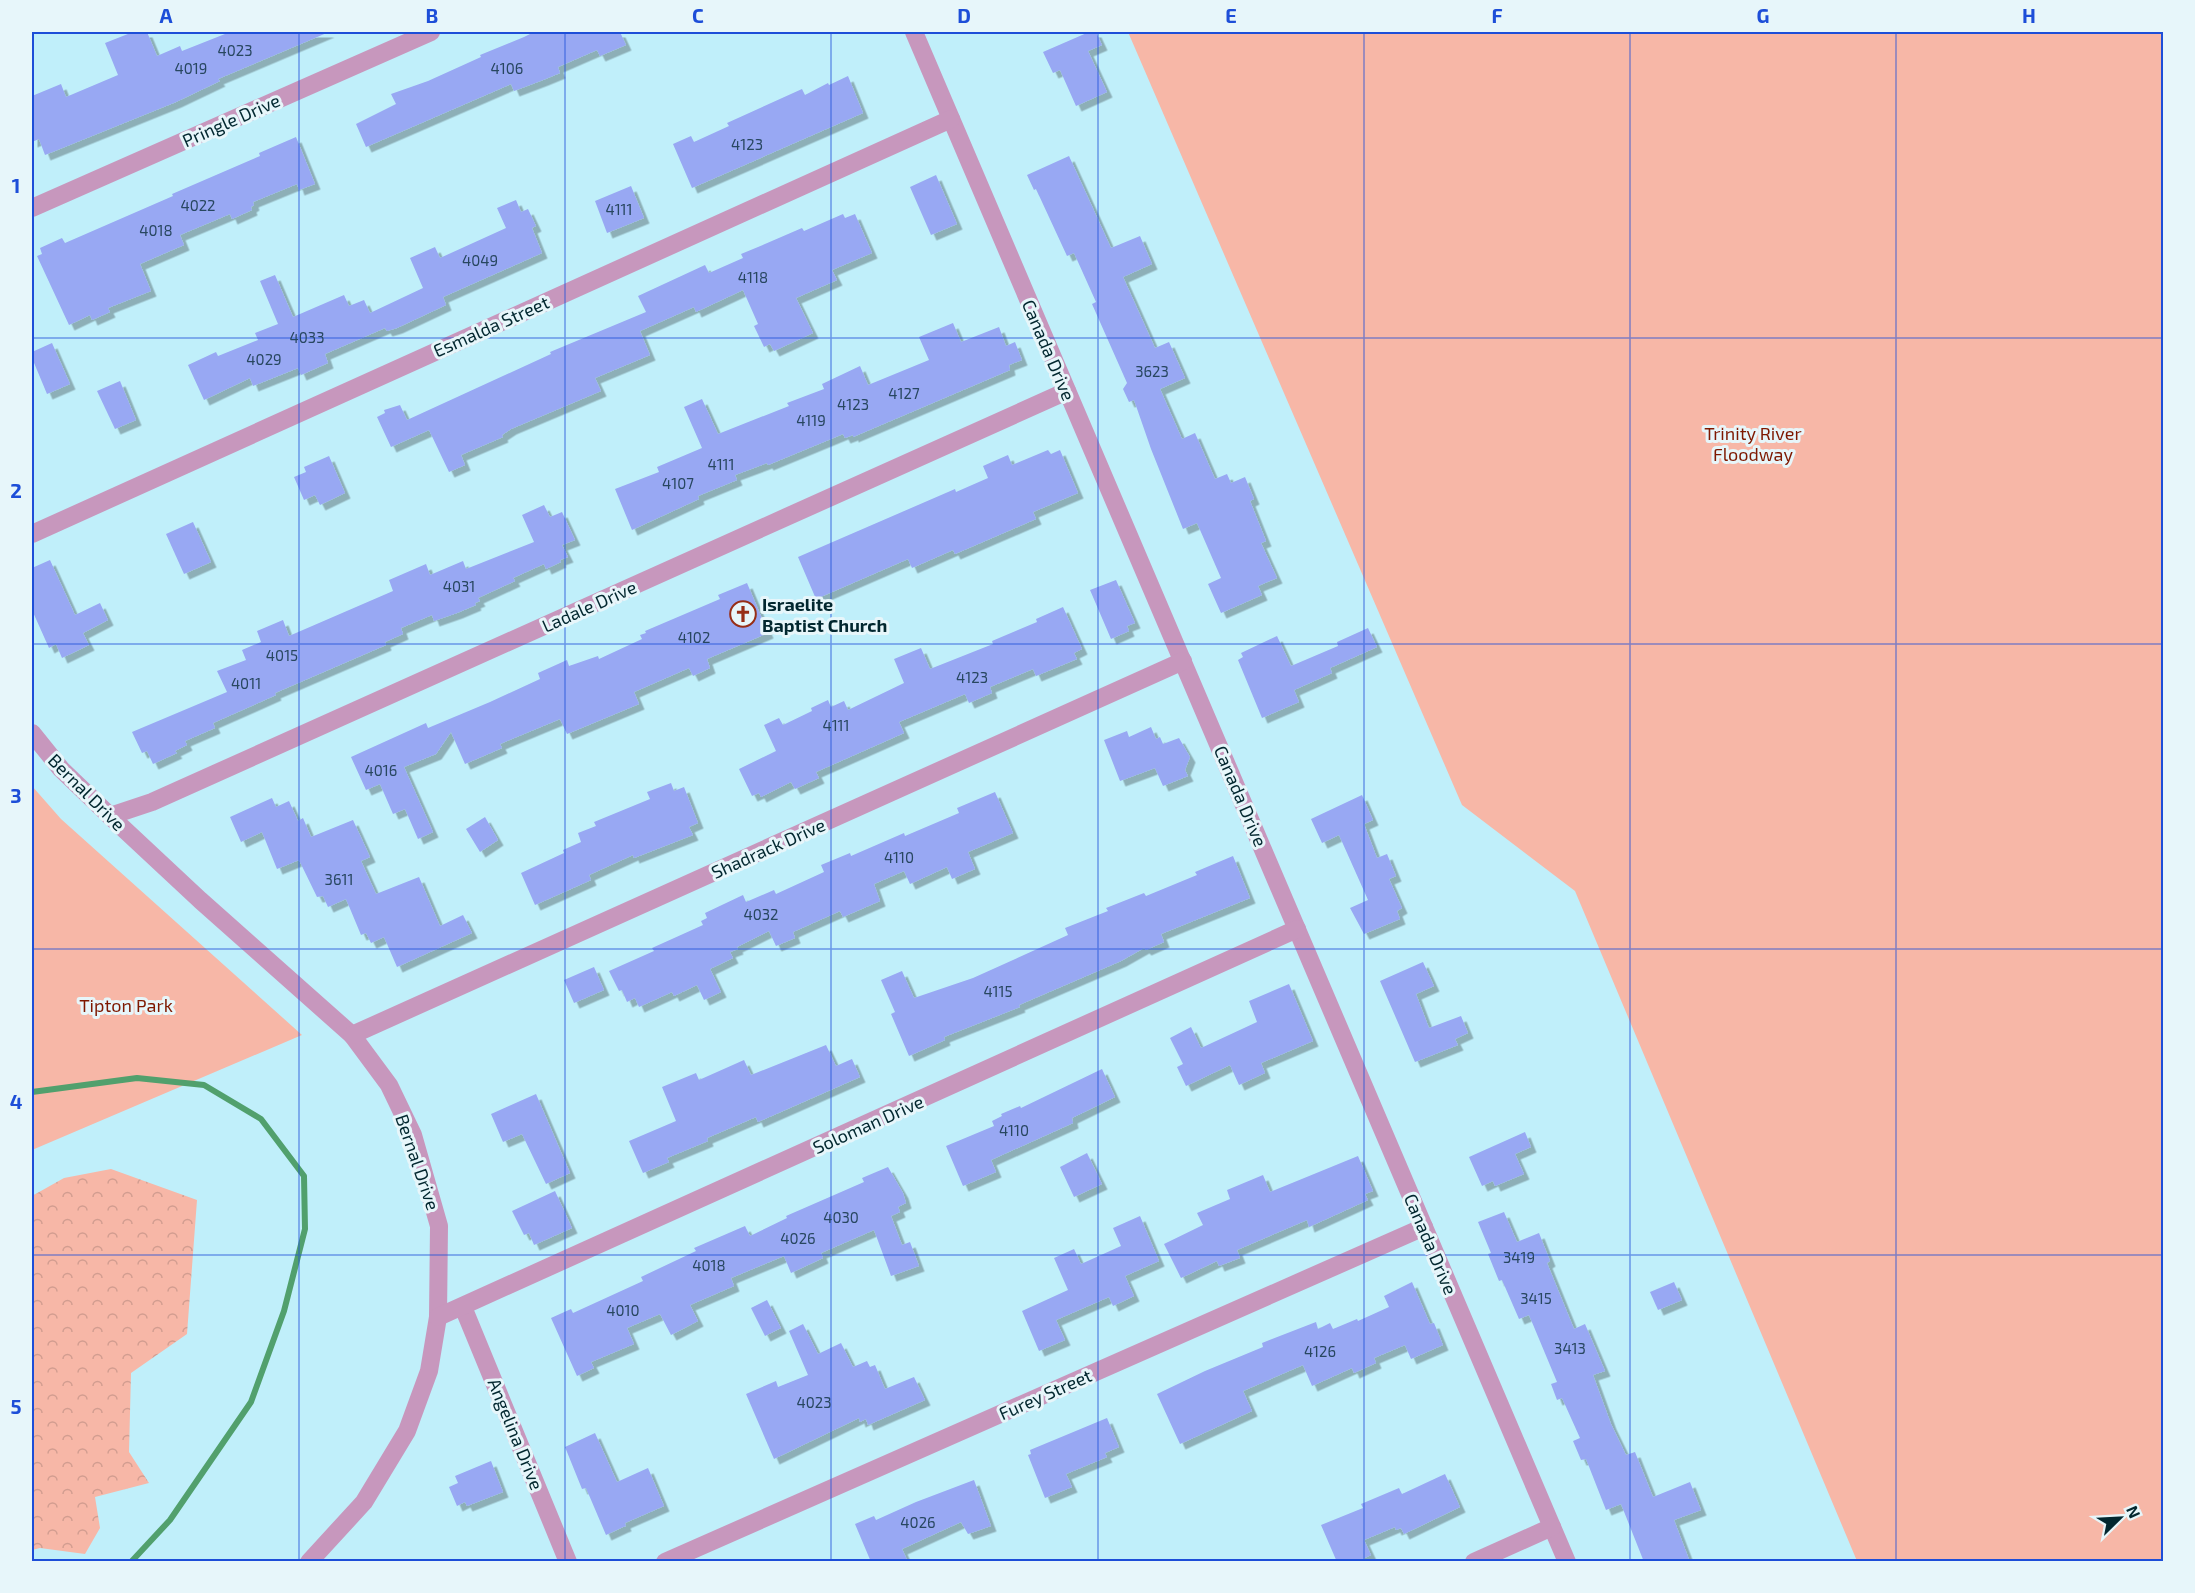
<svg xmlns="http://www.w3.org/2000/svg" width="2195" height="1593" viewBox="0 0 2195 1593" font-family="'Exo 2',sans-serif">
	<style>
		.forest { fill: url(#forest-crowns) }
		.park { fill: #f7b7a7 }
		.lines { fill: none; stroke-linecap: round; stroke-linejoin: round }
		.stream { stroke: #51a06d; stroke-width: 6 }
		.building { fill: #98a8f3; filter: url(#shadow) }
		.minor { stroke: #c797bd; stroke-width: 18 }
		.grid { fill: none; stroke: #1d4ed8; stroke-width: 1.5; stroke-opacity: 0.55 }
		.labels { text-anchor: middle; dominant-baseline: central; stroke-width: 6; stroke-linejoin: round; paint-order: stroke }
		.number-label { font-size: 15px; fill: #284760 }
		.street-label { font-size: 18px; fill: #02272f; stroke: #e7f6fa }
		.park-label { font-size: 18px; fill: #7e1800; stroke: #e7f6fa }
		.poi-label { font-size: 18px; font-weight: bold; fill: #02272f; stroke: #e7f6fa; text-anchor: start }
		.neatline { fill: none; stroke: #1d4ed8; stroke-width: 2 }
		.grid-label { font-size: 20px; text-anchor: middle; font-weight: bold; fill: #1d4ed8 }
	</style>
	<defs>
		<pattern id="forest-crowns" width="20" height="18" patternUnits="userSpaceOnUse" patternTransform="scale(1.5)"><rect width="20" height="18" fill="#f7b7a7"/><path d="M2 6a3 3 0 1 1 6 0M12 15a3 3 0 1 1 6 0" fill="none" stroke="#d29d90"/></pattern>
		<filter id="shadow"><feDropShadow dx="5.5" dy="5.5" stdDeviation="0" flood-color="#0004"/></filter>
	</defs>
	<rect width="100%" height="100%" fill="#c0effa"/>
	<polygon class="forest" points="111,1169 197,1200 187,1334 131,1373 129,1452 149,1483 95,1497 100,1528 85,1554 40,1548 32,1550 32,1196 64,1178"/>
	<g class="park">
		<polygon points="1128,32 2163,32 2163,1561 1857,1561 1575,891 1462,805"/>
		<polygon points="32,786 61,819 302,1035 32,1150"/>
	</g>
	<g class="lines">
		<polyline class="stream" points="32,1092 137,1078 204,1085 261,1119 304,1176 305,1229 284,1311 251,1402 170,1520 131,1562"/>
	</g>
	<g class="building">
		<polygon points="133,32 147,32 157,56 180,46 182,51 230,32 329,32 218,79 220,81 176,102 45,155 39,139 32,142 32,96 61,84 66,97 118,75 105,43"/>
		<polygon points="534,32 620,32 626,45 600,56 597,50 558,67 560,73 543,80 514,91 511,84 366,147 356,124 396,104 391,94 428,81 481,57 480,55 524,37"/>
		<polygon points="1089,32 1096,32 1102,45 1088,51 1107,92 1076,106 1060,70 1053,73 1043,52"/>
		<polygon points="848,76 863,113 692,188 673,144 691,136 694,142 729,126 727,123 802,89 805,95 828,83 829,85"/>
		<polygon points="296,137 315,184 299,190 297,184 253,202 254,205 251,207 252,210 232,219 230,214 180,235 184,245 140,264 151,291 108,308 110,312 92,320 90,315 69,325 37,256 42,254 40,248 62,238 65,243 173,196 172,194 260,156 259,153"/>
		<polygon points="1069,156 1111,248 1140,236 1152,264 1123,277 1155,348 1169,342 1185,378 1160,389 1182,439 1195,433 1215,479 1227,474 1231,483 1245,477 1254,499 1250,501 1266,541 1261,543 1277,578 1258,586 1262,595 1221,613 1208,584 1221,578 1197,523 1183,529 1151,449 1134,400 1129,402 1123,389 1127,383 1092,304 1096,302 1074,253 1067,256 1036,189 1034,190 1027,175"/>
		<polygon points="936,175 957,224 931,235 910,187"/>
		<polygon points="631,186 644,218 607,233 595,201"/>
		<polygon points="516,200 521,212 528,209 536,226 532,228 542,253 443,297 446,305 397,328 387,331 385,328 325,354 328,363 301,375 298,368 253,386 250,378 204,400 188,365 216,352 218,356 258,340 255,333 278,324 260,281 275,275 293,317 344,295 349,306 364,300 370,313 423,288 410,258 435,247 440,258 506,228 497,208"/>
		<polygon points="843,214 845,218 855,214 872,253 832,270 837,280 796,298 813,333 774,351 770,344 764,347 754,326 758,324 743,290 696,312 694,307 640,331 650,355 595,378 601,391 511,429 502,435 503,437 461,455 465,465 449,472 429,430 391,447 377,417 385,413 384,410 400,405 407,420 551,354 550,352 646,312 638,296 705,265 709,273 743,258 741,254 758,247 802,228 804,231"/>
		<polygon points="953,323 961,342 999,327 1006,346 1015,342 1022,360 1009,365 1010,370 853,437 853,435 845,438 843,434 768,465 767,463 735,475 737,480 698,496 699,499 632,530 615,489 659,472 657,467 702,448 684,407 702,399 718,434 789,406 787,403 824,389 822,384 860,366 868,385 929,360 919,337"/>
		<polygon points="52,343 70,384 47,394 32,358 32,352"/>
		<polygon points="120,381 136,420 115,429 97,391"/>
		<polygon points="1048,450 1051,454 1060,450 1078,493 1033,512 1036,519 955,554 953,550 912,568 908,559 816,599 798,557 955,489 956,492 988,478 983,466 1008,455 1012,465"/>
		<polygon points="329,456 345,493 320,505 315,495 304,500 294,477 306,472 304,467"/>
		<polygon points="544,505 550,517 562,512 575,540 562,545 568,557 560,560 561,562 546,569 544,564 513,578 515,581 478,598 480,601 475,603 476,605 457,613 434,621 432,615 401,628 403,634 385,642 386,645 275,693 276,695 213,723 215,728 185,741 187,745 175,751 177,753 153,764 147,751 142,753 132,732 227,692 217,671 246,660 242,650 261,642 257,631 283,620 289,636 393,591 389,580 426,564 430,575 463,561 466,569 534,542 522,515"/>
		<polygon points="193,522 211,562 184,574 166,534"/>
		<polygon points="50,560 75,615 100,603 108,620 83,633 89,645 62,658 56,644 49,648 32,610 32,568"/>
		<polygon points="1116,580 1135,623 1127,626 1129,631 1111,639 1090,590"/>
		<polygon points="747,583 768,633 707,659 710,668 693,676 689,668 634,692 639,704 567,734 560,719 500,744 502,748 465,764 451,732 436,754 404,767 433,832 418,839 405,809 393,814 380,784 366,790 351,757 426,723 428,728 490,702 540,679 538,673 567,660 569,666 598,656 599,659 642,639 640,635 646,633 645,631 720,599 718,595"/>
		<polygon points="1063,607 1082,649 1074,653 1077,659 1036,676 1033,669 990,687 992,693 969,703 965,694 899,722 904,733 816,772 819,778 795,789 791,782 761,797 759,793 752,796 739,769 776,751 764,725 779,718 783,725 812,711 811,708 828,700 831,707 844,701 848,710 904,683 894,659 921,648 930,669 993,644 992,641 1037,622 1036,619"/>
		<polygon points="1368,628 1377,647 1330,668 1332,673 1294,690 1299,702 1262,718 1238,660 1243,657 1241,653 1277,636 1291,666 1338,646 1337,642"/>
		<polygon points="1151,727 1156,739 1160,737 1163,744 1179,738 1190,757 1185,770 1188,776 1163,786 1155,768 1120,781 1104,740 1127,731 1129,737"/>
		<polygon points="671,783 674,791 684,787 698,823 689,827 693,835 634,858 633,855 589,875 591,880 535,905 521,873 564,853 563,850 581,842 578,833 596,826 594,822 650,799 647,792"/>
		<polygon points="995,792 1013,833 968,852 975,869 952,879 947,867 910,884 904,871 874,884 880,901 843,917 840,911 793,932 795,938 776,946 769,931 737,947 738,949 730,952 733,958 710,969 721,992 704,1000 697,985 674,996 672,992 639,1007 635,998 627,1002 622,990 619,991 609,971 654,951 652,948 703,925 701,921 707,918 705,913 743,895 746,902 774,890 776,894 824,872 821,865 850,853 851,856 904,833 905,836 959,813 957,808"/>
		<polygon points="1362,795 1373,820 1364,824 1377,858 1387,854 1396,876 1389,879 1402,908 1397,911 1400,919 1364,934 1350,908 1368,900 1339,835 1322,843 1311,819"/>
		<polygon points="272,798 276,807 289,801 298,821 303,818 311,837 353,820 370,857 361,861 376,894 419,877 440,926 463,915 472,933 397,967 384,937 371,943 366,933 361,935 346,899 328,907 323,896 317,897 299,860 277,869 262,832 241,842 230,817"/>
		<polygon points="485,817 498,840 480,852 466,829"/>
		<polygon points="1233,856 1250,898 1161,934 1164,942 1146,950 1144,948 1121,961 1019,1005 1020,1007 944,1037 945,1040 909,1056 891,1014 895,1012 881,980 902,971 914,998 973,978 1068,935 1065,928 1108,911 1106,908 1144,893 1146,896 1197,875 1195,872"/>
		<polygon points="1423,962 1434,986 1416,994 1429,1028 1461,1016 1468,1033 1455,1039 1458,1045 1415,1062 1380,981"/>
		<polygon points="594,967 604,990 574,1003 564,980"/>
		<polygon points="1289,984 1313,1041 1261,1063 1265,1073 1239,1085 1230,1065 1186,1086 1177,1067 1183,1064 1170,1038 1191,1027 1201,1048 1257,1022 1249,1001"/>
		<polygon points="826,1045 836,1066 852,1059 860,1077 758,1122 756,1117 707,1138 708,1141 667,1158 669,1162 643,1173 629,1141 676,1121 662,1087 696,1073 699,1080 744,1060 751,1075"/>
		<polygon points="1102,1069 1115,1097 1072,1118 1073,1123 991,1160 996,1172 963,1186 946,1146 994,1126 992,1121 1002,1116 1001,1114 1020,1106 1021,1108"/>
		<polygon points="536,1094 570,1173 546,1184 522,1134 503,1142 491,1114"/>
		<polygon points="1525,1132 1531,1147 1515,1154 1524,1174 1495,1186 1493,1181 1482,1186 1469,1157"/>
		<polygon points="1087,1153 1102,1184 1074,1197 1060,1167"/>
		<polygon points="1358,1156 1373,1191 1365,1194 1368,1200 1309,1227 1307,1220 1237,1250 1240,1258 1219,1266 1217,1261 1181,1278 1164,1244 1203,1225 1197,1213 1230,1199 1227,1190 1263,1175 1270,1192"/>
		<polygon points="888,1167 903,1193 906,1203 898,1207 900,1212 891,1216 902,1245 910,1242 919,1266 891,1276 874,1230 821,1253 823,1258 791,1273 784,1256 731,1278 734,1286 690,1305 698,1321 671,1335 660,1314 627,1328 634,1344 591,1362 594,1368 577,1376 551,1318 571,1309 573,1313 643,1281 641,1277 696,1251 694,1248 745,1226 750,1236 787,1218 786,1216 864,1182 862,1178"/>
		<polygon points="555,1191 572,1228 534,1245 529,1233 524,1235 512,1211"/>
		<polygon points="1504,1212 1517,1242 1539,1233 1550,1261 1547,1263 1574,1329 1585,1324 1605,1371 1593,1375 1611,1424 1626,1455 1635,1452 1653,1497 1690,1482 1701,1510 1674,1520 1690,1562 1644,1562 1621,1504 1606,1510 1586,1459 1581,1460 1573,1441 1580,1438 1562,1398 1557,1400 1551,1384 1557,1382 1529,1315 1519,1319 1502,1280 1499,1281 1488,1254 1491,1253 1478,1222"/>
		<polygon points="1140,1216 1159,1261 1125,1276 1134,1296 1113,1306 1109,1297 1056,1320 1065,1340 1039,1351 1022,1311 1068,1290 1054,1258 1074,1249 1081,1264 1121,1246 1113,1228"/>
		<polygon points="1412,1282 1430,1324 1434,1323 1443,1345 1411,1359 1405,1345 1374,1358 1376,1363 1354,1373 1352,1368 1312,1386 1303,1365 1243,1391 1252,1411 1180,1444 1157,1394 1205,1371 1263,1347 1262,1343 1316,1322 1318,1329 1330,1323 1333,1329 1357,1319 1358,1321 1389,1307 1384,1296"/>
		<polygon points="1674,1282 1682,1300 1658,1310 1650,1292"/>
		<polygon points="767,1300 781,1328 765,1336 751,1308"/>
		<polygon points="803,1324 818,1354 841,1343 853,1367 867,1361 870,1367 875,1365 885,1389 914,1377 925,1400 868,1425 866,1419 860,1422 859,1418 774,1459 746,1394 776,1381 778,1387 808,1375 789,1331"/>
		<polygon points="1107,1418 1119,1447 1105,1453 1107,1457 1066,1474 1072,1487 1045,1498 1028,1455 1031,1454 1030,1450"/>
		<polygon points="595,1433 617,1482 648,1468 664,1506 625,1523 626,1526 623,1527 606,1535 586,1488 582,1489 565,1447"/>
		<polygon points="491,1461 503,1492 467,1506 465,1502 457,1506 449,1487 458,1483 455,1476"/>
		<polygon points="1445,1474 1460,1507 1404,1534 1401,1528 1396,1530 1395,1527 1364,1540 1371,1555 1356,1562 1337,1562 1321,1525 1363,1508 1361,1504 1399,1488 1402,1494"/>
		<polygon points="974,1480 991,1526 968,1534 961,1522 902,1549 908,1562 871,1562 855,1524 874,1516 876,1520 916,1502"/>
	</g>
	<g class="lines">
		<g class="minor">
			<polyline points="914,32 1567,1562"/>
			<polyline points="32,208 431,32"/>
			<polyline points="32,534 951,119"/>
			<polyline points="32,733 61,769 110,816 200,900 352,1035 389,1085 413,1135 439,1226 438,1317 429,1371 407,1431 364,1502 309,1562"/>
			<polyline points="110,816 152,802 1067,391"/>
			<polyline points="352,1035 1183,661"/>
			<polyline points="463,1307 568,1562"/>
			<polyline points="438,1317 1297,929"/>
			<polyline points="665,1562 1424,1227"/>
			<polyline points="1474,1562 1552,1527"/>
		</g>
	</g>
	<path class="grid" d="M 299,32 L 299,1562M 565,32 L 565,1562M 831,32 L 831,1562M 1098,32 L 1098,1562M 1364,32 L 1364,1562M 1630,32 L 1630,1562M 1896,32 L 1896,1562M 32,338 L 2164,338M 32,644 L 2164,644M 32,949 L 2164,949M 32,1255 L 2164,1255"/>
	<defs>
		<g id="church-ring" transform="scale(1.35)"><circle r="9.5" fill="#e7f6fa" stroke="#972e17" stroke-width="1.5"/><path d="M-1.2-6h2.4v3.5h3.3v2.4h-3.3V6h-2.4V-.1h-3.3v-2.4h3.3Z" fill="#972e17"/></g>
	</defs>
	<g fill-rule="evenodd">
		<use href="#church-ring" x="743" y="614"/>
	</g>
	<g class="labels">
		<g class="number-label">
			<text x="235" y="50">4023</text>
			<text x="191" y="68">4019</text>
			<text x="507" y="68">4106</text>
			<text x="747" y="144">4123</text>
			<text x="198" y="205">4022</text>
			<text x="619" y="209">4111</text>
			<text x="156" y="230">4018</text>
			<text x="480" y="260">4049</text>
			<text x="753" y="277">4118</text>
			<text x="307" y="337">4033</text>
			<text x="264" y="359">4029</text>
			<text x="1152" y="371">3623</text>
			<text x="904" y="393">4127</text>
			<text x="853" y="404">4123</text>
			<text x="811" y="420">4119</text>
			<text x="721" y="464">4111</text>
			<text x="678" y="483">4107</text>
			<text x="459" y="586">4031</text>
			<text x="694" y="637">4102</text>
			<text x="282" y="655">4015</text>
			<text x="972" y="677">4123</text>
			<text x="246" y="683">4011</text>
			<text x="836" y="725">4111</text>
			<text x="381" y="770">4016</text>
			<text x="899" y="857">4110</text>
			<text x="339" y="879">3611</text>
			<text x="761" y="914">4032</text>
			<text x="998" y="991">4115</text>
			<text x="1014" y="1130">4110</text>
			<text x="841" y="1217">4030</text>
			<text x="798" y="1238">4026</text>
			<text x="1519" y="1257">3419</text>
			<text x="709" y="1265">4018</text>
			<text x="1536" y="1298">3415</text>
			<text x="623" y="1310">4010</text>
			<text x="1570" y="1348">3413</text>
			<text x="1320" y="1351">4126</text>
			<text x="814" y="1402">4023</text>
			<text x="918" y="1522">4026</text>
		</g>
		<g class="street-label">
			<text transform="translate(231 120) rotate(-24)">Pringle Drive</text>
			<text transform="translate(491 326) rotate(-24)">Esmalda Street</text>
			<text transform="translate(1049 350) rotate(67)">Canada Drive</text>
			<text transform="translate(589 606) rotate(-24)">Ladale Drive</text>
			<text transform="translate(87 792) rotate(45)">Bernal Drive</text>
			<text transform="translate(1241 796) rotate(67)">Canada Drive</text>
			<text transform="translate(768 848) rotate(-24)">Shadrack Drive</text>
			<text transform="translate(868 1124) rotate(-24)">Soloman Drive</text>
			<text transform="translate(418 1162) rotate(71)">Bernal Drive</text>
			<text transform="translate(1431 1244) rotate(67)">Canada Drive</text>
			<text transform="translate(1045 1394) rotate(-24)">Furey Street</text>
			<text transform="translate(516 1434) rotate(68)">Angelina Drive</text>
		</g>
		<g class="park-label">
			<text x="1753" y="433">Trinity River<tspan x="1753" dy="21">Floodway</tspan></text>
			<text x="126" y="1005">Tipton Park</text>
		</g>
		<g class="poi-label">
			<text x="762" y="604">Israelite<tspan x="762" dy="21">Baptist Church</tspan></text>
		</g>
	</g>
	<rect width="2195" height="1593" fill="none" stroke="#e7f6fa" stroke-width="66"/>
	<g transform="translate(2120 1518) rotate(66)" stroke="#e7f6fa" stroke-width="4.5" paint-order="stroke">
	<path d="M0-4.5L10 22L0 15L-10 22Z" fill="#02272f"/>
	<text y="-9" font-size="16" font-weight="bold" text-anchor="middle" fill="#02272f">N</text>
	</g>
	<rect x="33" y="33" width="2129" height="1527" class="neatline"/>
	<g class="grid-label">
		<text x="166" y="23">A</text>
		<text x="432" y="23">B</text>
		<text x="698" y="23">C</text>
		<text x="964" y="23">D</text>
		<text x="1231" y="23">E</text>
		<text x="1497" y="23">F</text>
		<text x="1763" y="23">G</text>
		<text x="2029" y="23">H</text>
		<text x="16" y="193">1</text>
		<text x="16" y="498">2</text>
		<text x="16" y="803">3</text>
		<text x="16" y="1109">4</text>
		<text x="16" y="1414">5</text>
	</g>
</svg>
